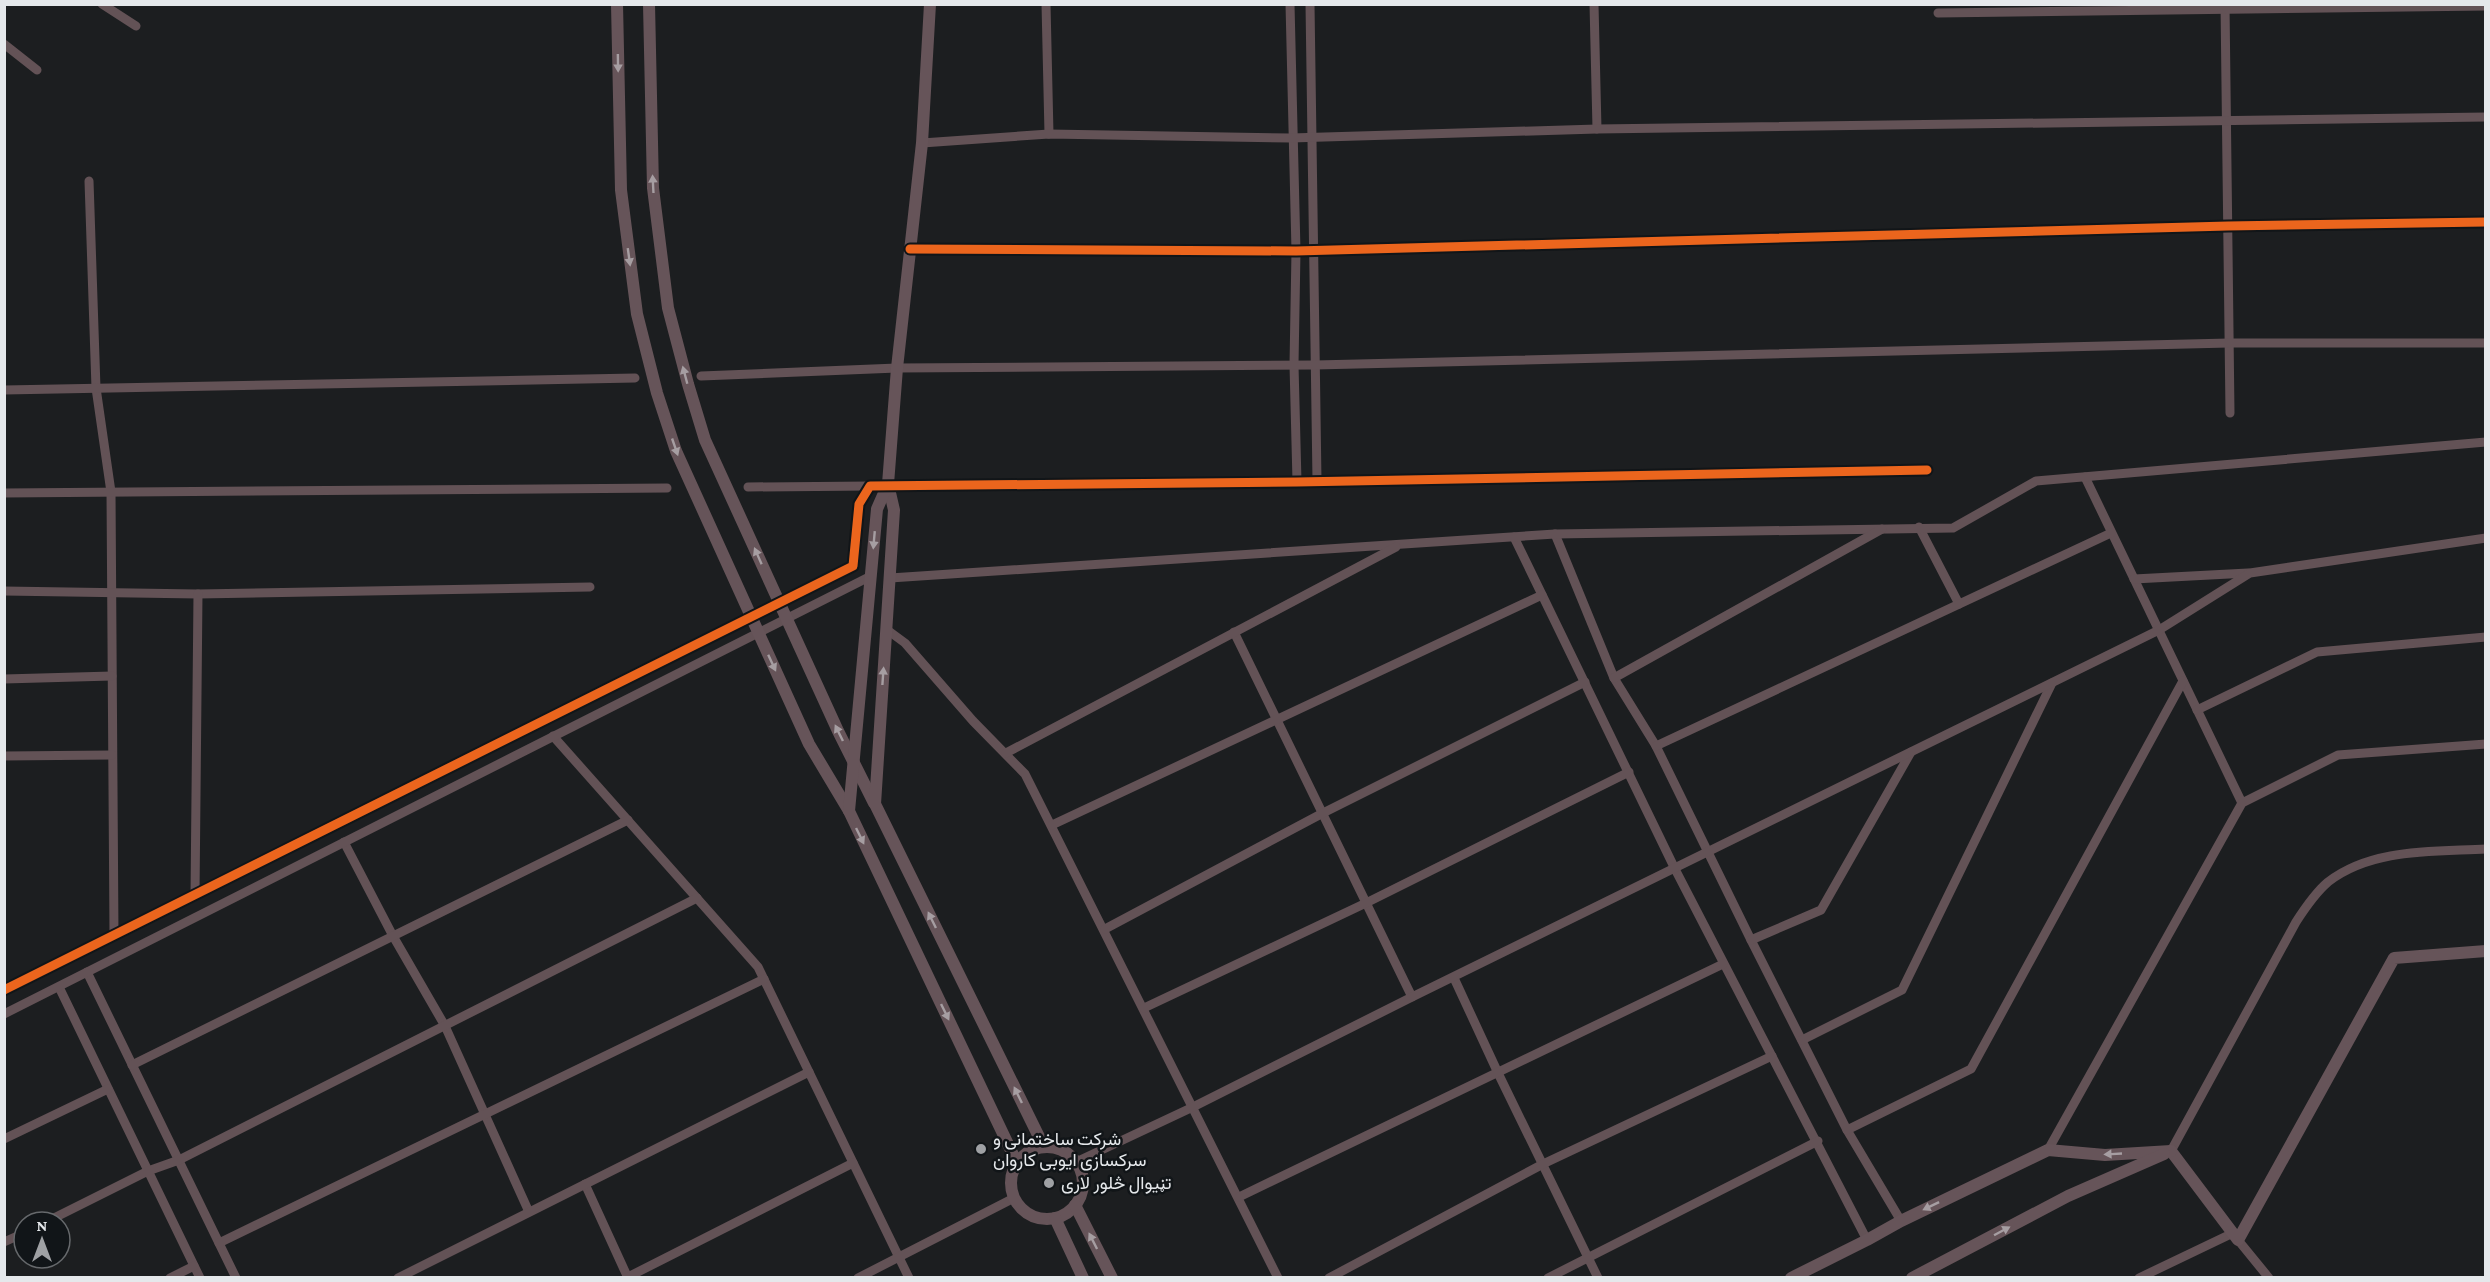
<svg xmlns="http://www.w3.org/2000/svg" width="2490" height="1282" viewBox="0 0 2490 1282" font-family="'Crimson Pro',Vazirmatn,serif">
	<style>
		.lines { fill: none; stroke-linecap: round; stroke-linejoin: round }
		.street { stroke: #635256; stroke-width: 9 }
		.secondary { stroke: #665459; stroke-width: 12 }
		.cycleway-casing { stroke: #111518; stroke-width: 13 }
		.cycleway { stroke: #eb651d; stroke-width: 9 }
		.oneway { fill: #a69ea2 }
		.poi-dot { fill: #9fa1a4; stroke: #111518; stroke-width: 2 }
		.labels { text-anchor: middle; dominant-baseline: central; stroke-width: 5; stroke-linejoin: round; paint-order: stroke }
		.poi-label { font-size: 18px; fill: #e5e8eb; stroke: #111518; text-anchor: start }
	</style>
	<rect width="100%" height="100%" fill="#1c1e20"/>
	<g class="lines">
		<g class="street">
			<polyline points="102,4 136,26"/>
			<polyline points="1046,4 1049,134"/>
			<polyline points="1290,4 1296,251 1294,365 1297,482"/>
			<polyline points="1310,4 1317,481"/>
			<polyline points="1594,4 1597,129"/>
			<polyline points="2225,4 2230,413"/>
			<polyline points="1938,13 2486,6"/>
			<polyline points="4,44 37,70"/>
			<polyline points="922,143 1049,134 1291,138 1597,129 2486,117"/>
			<polyline points="89,181 96,388 111,492 114,936"/>
			<polyline points="910,249 1296,251 2228,226 2486,222"/>
			<polyline points="701,376 897,368 1315,365 2229,343 2486,343"/>
			<polyline points="4,390 635,378"/>
			<polyline points="2085,477 2242,803"/>
			<polyline points="748,487 870,486"/>
			<polyline points="4,493 667,488"/>
			<polyline points="1919,527 1959,604"/>
			<polyline points="1555,534 1614,678 1656,746 1751,940 1847,1130 1901,1221"/>
			<polyline points="1514,537 1675,869 1867,1240"/>
			<polyline points="890,578 1555,534 1953,528 2036,481 2486,442"/>
			<polyline points="2134,579 2248,573"/>
			<polyline points="4,591 198,594 590,587"/>
			<polyline points="886,629 905,643 973,721 1025,774 1278,1278"/>
			<polyline points="1234,632 1412,997"/>
			<polyline points="1614,678 1882,529"/>
			<polyline points="4,679 112,676"/>
			<polyline points="2197,710 2317,652 2486,637"/>
			<polyline points="553,736 758,967 909,1278"/>
			<polyline points="1656,746 2111,533"/>
			<polyline points="1006,753 1396,547"/>
			<polyline points="4,756 112,755"/>
			<polyline points="1052,825 1542,595"/>
			<polyline points="344,842 393,936 445,1026 529,1212"/>
			<polyline points="195,895 198,594"/>
			<polyline points="1105,929 1323,813 1585,682"/>
			<polyline points="1751,940 1821,910 1911,752"/>
			<polyline points="87,972 236,1278"/>
			<polyline points="1454,978 1498,1073 1598,1278"/>
			<polyline points="59,987 200,1278"/>
			<polyline points="4,990 853,566 859,504 870,486 1297,482 1927,470"/>
			<polyline points="1144,1008 1366,903 1629,772"/>
			<polyline points="4,1014 871,576"/>
			<polyline points="1802,1040 1902,990 2052,683"/>
			<polyline points="132,1065 628,820"/>
			<polyline points="1847,1130 1971,1069 2183,681"/>
			<polyline points="4,1139 108,1089"/>
			<polyline points="2048,1150 2242,803 2338,755 2486,744"/>
			<path d="M 2171,1151 L 2296,922 C 2305,908 2315,893 2328,882 C 2372,848 2433,852 2486,849"/>
			<polyline points="1076,1162 1193,1107 1412,997 2159,630 2250,573 2486,538"/>
			<polyline points="585,1184 628,1278"/>
			<polyline points="1239,1197 1723,964"/>
			<polyline points="46,1222 148,1171 179,1160 697,898"/>
			<polyline points="2238,1240 2269,1278"/>
			<polyline points="4,1242 24,1233"/>
			<polyline points="219,1243 764,979"/>
			<polyline points="170,1278 194,1266"/>
			<polyline points="398,1278 809,1072"/>
			<polyline points="626,1278 853,1163"/>
			<polyline points="858,1278 1014,1198"/>
			<polyline points="1329,1278 1543,1164 1772,1056"/>
			<polyline points="1548,1278 1818,1141"/>
			<polyline points="2139,1278 2233,1233"/>
		</g>
		<g class="secondary">
			<polyline points="617,4 621,190 637,314 657,393 676,451 809,744 849,811"/>
			<polyline points="649,4 653,188 668,308 688,384 705,440 838,731 874,803"/>
			<polyline points="930,4 922,143 897,368 888,484 894,510 875,804 1044,1147"/>
			<polyline points="888,484 877,509 849,811 1017,1163"/>
			<circle cx="1047" cy="1183" r="36"/>
			<polyline points="2171,1151 2238,1240 2394,958 2486,951"/>
			<polyline points="1075,1205 1112,1278"/>
			<polyline points="1055,1218 1083,1278"/>
			<polyline points="1791,1278 1867,1240 1901,1221 2048,1150 2105,1155 2171,1151"/>
			<polyline points="1912,1278 2068,1196 2164,1154"/>
		</g>
		<g class="cycleway-casing">
			<g id="cycleway">
				<polyline points="910,249 1296,251 2228,226 2486,222"/>
				<polyline points="4,990 853,566 859,504 870,486 1297,482 1927,470"/>
			</g>
		</g>
		<use href="#cycleway" class="cycleway"/>
	</g>
	<defs><path id="oneway-solid" d="M-6-.8H1V-3.2L6.5 0L1 3.2V.8H-6Z" transform="scale(1.5)"/></defs>
	<g class="oneway">
		<use href="#oneway-solid" transform="translate(618 63) rotate(89)"/>
		<use href="#oneway-solid" transform="translate(653 184) rotate(-93)"/>
		<use href="#oneway-solid" transform="translate(629 257) rotate(82)"/>
		<use href="#oneway-solid" transform="translate(685 375) rotate(-105)"/>
		<use href="#oneway-solid" transform="translate(675 447) rotate(71)"/>
		<use href="#oneway-solid" transform="translate(874 540) rotate(95)"/>
		<use href="#oneway-solid" transform="translate(758 556) rotate(-114)"/>
		<use href="#oneway-solid" transform="translate(772 663) rotate(65)"/>
		<use href="#oneway-solid" transform="translate(883 676) rotate(-86)"/>
		<use href="#oneway-solid" transform="translate(839 733) rotate(-116)"/>
		<use href="#oneway-solid" transform="translate(860 836) rotate(64)"/>
		<use href="#oneway-solid" transform="translate(932 920) rotate(-116)"/>
		<use href="#oneway-solid" transform="translate(945 1012) rotate(64)"/>
		<use href="#oneway-solid" transform="translate(1018 1095) rotate(-116)"/>
		<use href="#oneway-solid" transform="translate(2113 1154) rotate(177)"/>
		<use href="#oneway-solid" transform="translate(1931 1206) rotate(154)"/>
		<use href="#oneway-solid" transform="translate(2002 1231) rotate(-28)"/>
		<use href="#oneway-solid" transform="translate(1093 1241) rotate(-117)"/>
	</g>
	<g class="poi-dot">
		<circle cx="981" cy="1149" r="6"/>
		<circle cx="1049" cy="1183" r="6"/>
	</g>
	<g class="labels">
		<g class="poi-label">
			<text x="993" y="1139">شرکت ساختمانی و<tspan x="993" dy="21">سرکسازی ایوبی کاروان</tspan></text>
			<text x="1061" y="1183">تڼیوال څلور لاری</text>
		</g>
	</g>
	<rect width="2490" height="1282" fill="none" stroke="#e5e8eb" stroke-width="12"/>
	<g transform="translate(42 1240)"><circle r="28" fill="#111518" stroke="#66696c" stroke-width="1.5"/>
	<path d="M0-4.5L10 22L0 15L-10 22Z" fill="#9fa1a4"/>
	<text y="-9" font-size="16" font-weight="bold" text-anchor="middle" fill="#e5e8eb">N</text>
	</g>
</svg>
